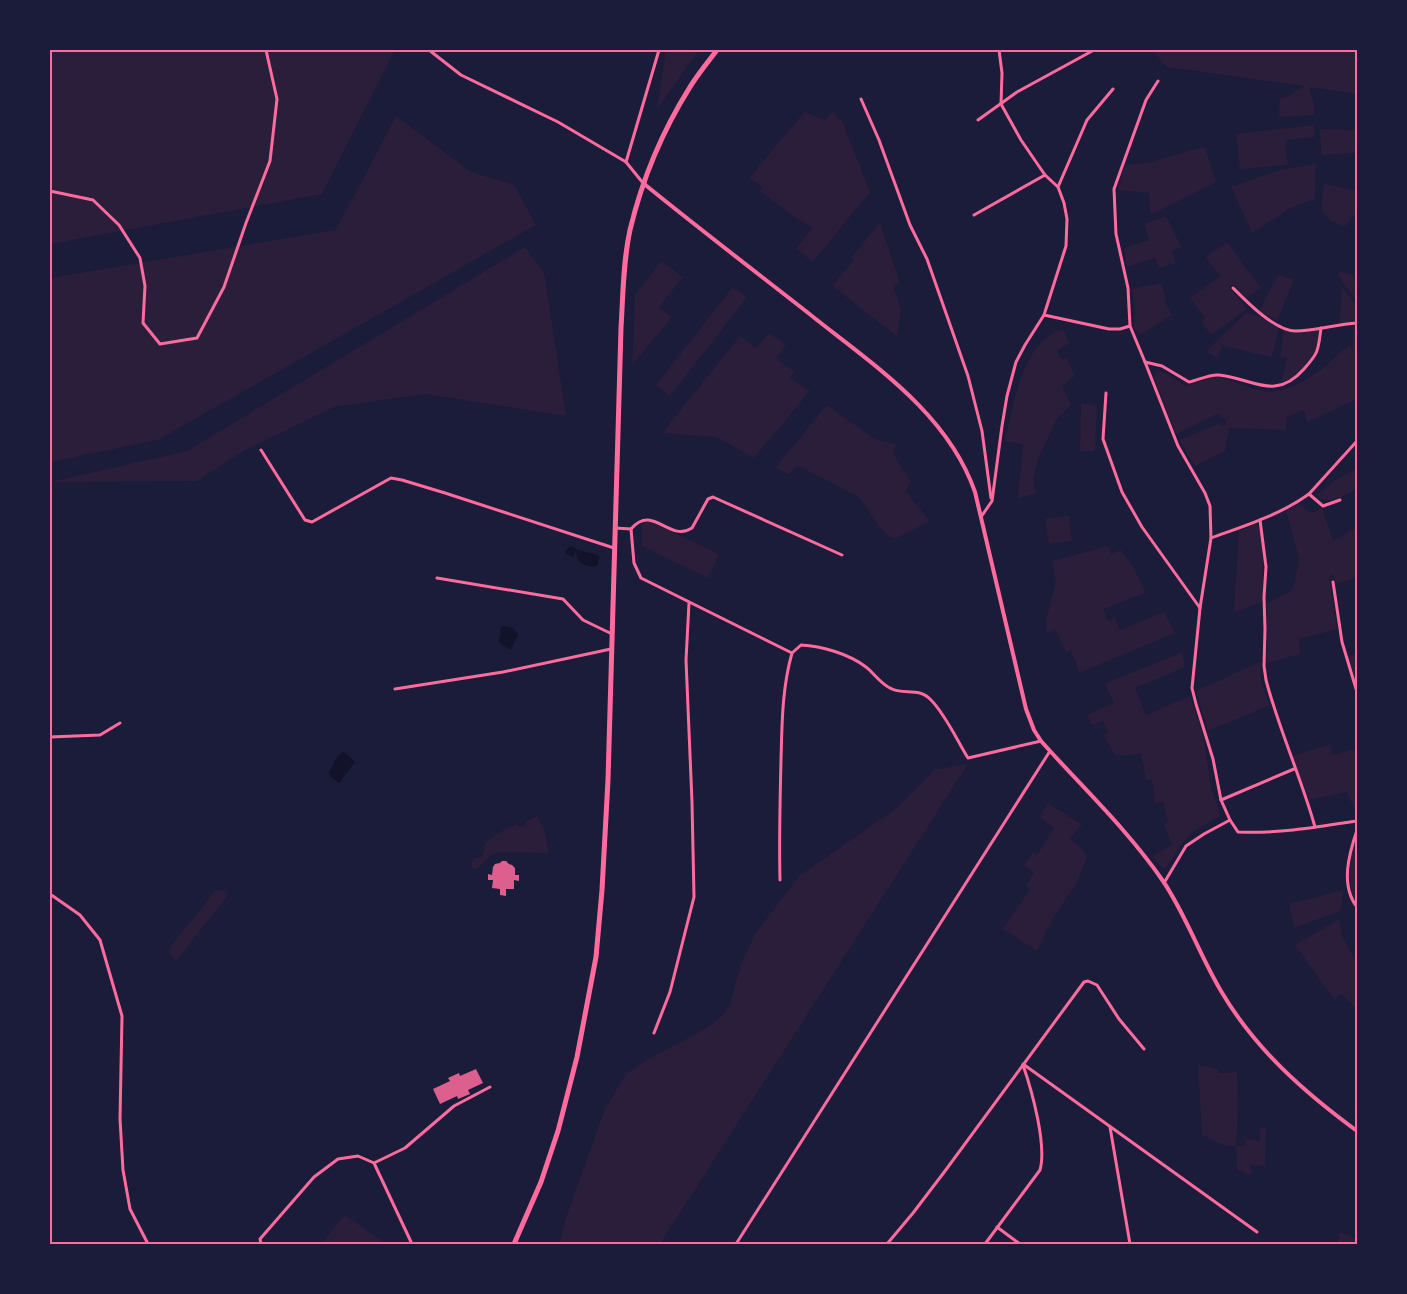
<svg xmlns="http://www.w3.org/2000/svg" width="1407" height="1294" viewBox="0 0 1407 1294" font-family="Barlow,sans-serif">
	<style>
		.green { fill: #2a1e3b }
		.water { fill: #12122b }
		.building { fill: #dd5f8e }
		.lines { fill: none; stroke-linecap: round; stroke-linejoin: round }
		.minor { stroke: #ff6b9d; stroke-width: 3 }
		.tertiary { stroke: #ff6b9d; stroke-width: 4 }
		.trunk { stroke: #ff6b9d; stroke-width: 5 }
		.neatline { fill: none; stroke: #ff6b9d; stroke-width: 2 }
	</style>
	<rect width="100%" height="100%" fill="#1b1b3a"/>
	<g class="green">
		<polygon points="50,50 395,50 322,194 50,244"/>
		<polygon points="666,50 699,50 657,109"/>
		<polygon points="1153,50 1357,50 1357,94 1309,87 1314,103 1315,115 1279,117 1280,98 1289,96 1304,86 1166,67"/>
		<polygon points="806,110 807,113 825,120 832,112 842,121 870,192 813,262 796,249 812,229 759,191 762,187 749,178"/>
		<polygon points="396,116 471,172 514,185 536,225 158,440 50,462 50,278 336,230"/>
		<polygon points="1314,125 1315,137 1285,140 1288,165 1240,169 1236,134"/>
		<polygon points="1320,129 1356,130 1355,153 1321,155"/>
		<polygon points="1205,147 1216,182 1150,215 1149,193 1118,190 1125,165 1155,162 1156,160"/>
		<polygon points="1316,164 1315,199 1292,207 1252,233 1231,187 1279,170"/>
		<polygon points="1324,184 1357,191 1357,212 1345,226 1332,222 1321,210"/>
		<polygon points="1166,216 1181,247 1172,251 1176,263 1159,268 1155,258 1127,267 1124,248 1149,240 1144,224"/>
		<polygon points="880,223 900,283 893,285 901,310 897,336 832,286 854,260 851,258"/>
		<polygon points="1227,242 1261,288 1246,298 1232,284 1229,287 1247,309 1211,335 1201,322 1205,318 1190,298 1220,276 1206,257"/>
		<polygon points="525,247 544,272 566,416 425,394 334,407 245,450 197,481 50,482 187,451"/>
		<polygon points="661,261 683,277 659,307 672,317 632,365 635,295"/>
		<polygon points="1340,271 1357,276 1357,301 1339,277 1338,274"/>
		<polygon points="1278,275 1294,280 1277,321 1259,311"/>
		<polygon points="1162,283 1166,305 1172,315 1140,335 1133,327 1135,310 1132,289"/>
		<polygon points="733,287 747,297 670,396 656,385"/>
		<polygon points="1342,287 1357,307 1357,322 1339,324"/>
		<polygon points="1247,312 1260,317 1279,328 1272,357 1223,346 1217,358 1206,351"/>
		<polygon points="1353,326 1357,326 1357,405 1355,400 1307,422 1304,410 1287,417 1286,430 1229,428 1225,451 1195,466 1179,440 1218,424 1224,426 1226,420 1217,414 1176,434 1154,378 1156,371 1164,372 1186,386 1216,376 1254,389 1271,392 1285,389 1302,382 1322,369 1350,344 1353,352"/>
		<path d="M 1063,329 L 1069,343 L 1057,351 L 1061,359 L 1067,358 L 1075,376 L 1062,386 L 1071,405 L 1057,419 L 1038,459 L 1033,479 L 1036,493 L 1018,498 L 1023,444 L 1005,441 C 1013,405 1022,341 1063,329 Z"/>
		<path d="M 1284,330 L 1293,332 L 1319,330 C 1318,337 1318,344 1316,350 C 1313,361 1292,382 1281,382 L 1287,358 L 1280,357 Z"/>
		<polygon points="769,333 786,345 776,358 795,372 790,378 810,391 754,458 716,437 662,433 740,336 756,348"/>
		<polygon points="1081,403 1097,406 1095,451 1080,451"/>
		<polygon points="827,405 876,440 896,444 893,453 911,482 905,491 930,521 896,538 889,537 880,527 860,498 797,465 789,474 775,468"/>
		<path d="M 1357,468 L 1357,489 C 1345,495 1331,506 1318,497 L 1318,494 L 1334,481 Z"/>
		<polygon points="1298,504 1312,513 1322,508 1333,541 1357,527 1357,578 1336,584 1333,575 1329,576 1337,629 1299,639 1300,654 1267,663 1267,603 1293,590 1299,559 1286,510"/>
		<polygon points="1069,516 1072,541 1049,544 1045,519"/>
		<polygon points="645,521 653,523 719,554 708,578 642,546 642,524"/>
		<path d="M 1256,524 C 1266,532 1262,587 1263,602 L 1234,612 L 1239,531 Z"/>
		<polygon points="1108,546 1111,554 1121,550 1135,570 1145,593 1103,609 1108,621 1115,618 1120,630 1164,612 1175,633 1079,673 1071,650 1066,652 1055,629 1047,633 1046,620 1056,582 1052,561"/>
		<path d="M 1182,652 L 1185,667 L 1135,688 L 1146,715 L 1190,696 L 1203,735 L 1212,791 L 1219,810 L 1220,816 C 1209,823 1194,829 1186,839 C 1177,848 1173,861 1164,869 L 1152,857 L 1172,844 L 1164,825 L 1168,822 L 1163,802 L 1155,803 L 1152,780 L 1146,779 L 1141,754 L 1116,756 L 1103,735 L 1108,732 L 1103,721 L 1092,725 L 1087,715 L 1114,703 L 1105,684 Z"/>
		<polygon points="1357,654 1357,684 1348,656"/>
		<polygon points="1260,662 1261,683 1270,705 1208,731 1196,691"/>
		<polygon points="1329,745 1333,755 1357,748 1357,816 1347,792 1310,800 1292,756"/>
		<polygon points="968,764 660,1244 559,1244 565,1220 605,1109 626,1074 646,1060 696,1034 715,1022 724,1014 731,1002 740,967 755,934 799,876 898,807 934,770"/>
		<polygon points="1048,803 1082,825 1069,838 1082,849 1087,857 1077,882 1053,918 1037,951 1003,929 1030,889 1026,886 1034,872 1024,865 1033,852 1037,855 1054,828 1039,817"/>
		<path d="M 537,816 L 544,830 L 549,853 L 500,852 L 491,855 L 477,869 L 473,869 L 471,866 L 473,859 L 482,856 C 484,852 483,848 485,844 C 488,838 508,828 515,824 L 522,827 L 528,821 Z"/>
		<path d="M 1357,836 L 1357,903 C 1344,886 1350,854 1357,836 Z"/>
		<polygon points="216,890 224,890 228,895 176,961 168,950"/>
		<polygon points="1343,890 1341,911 1294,928 1289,904"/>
		<polygon points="1339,919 1342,937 1357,962 1357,1009 1341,994 1334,999 1295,945"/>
		<path d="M 1198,1065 L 1211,1067 L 1218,1070 L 1219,1073 L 1237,1072 L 1238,1107 L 1236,1146 L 1245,1146 L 1245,1139 L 1260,1141 L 1260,1128 L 1266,1128 L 1265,1166 L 1251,1165 L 1251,1174 L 1244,1174 L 1243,1171 L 1237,1171 L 1236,1146 C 1219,1146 1217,1141 1202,1135 Z"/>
		<polygon points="345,1215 386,1244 321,1244"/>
		<polygon points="1340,1232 1357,1239 1357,1244 1337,1244"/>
	</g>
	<g class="water">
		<path d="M 571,546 L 578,550 L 598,555 L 600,558 L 598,560 L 598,565 L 594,567 C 584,566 575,561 576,551 L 573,557 L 566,554 L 566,550 Z"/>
		<polygon points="503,626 513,628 518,634 511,650 502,645 499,641 501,627"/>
		<polygon points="343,751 355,762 339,783 330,776 329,773 336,758"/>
	</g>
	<g class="building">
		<polygon points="502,861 506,861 509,864 512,865 515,868 515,875 519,875 519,881 514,880 514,889 506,889 506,896 500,895 500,889 492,888 493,880 488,880 488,874 492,875 493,867 495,864 500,863"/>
		<polygon points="476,1069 483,1083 468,1090 470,1094 458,1099 457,1096 440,1104 433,1089 450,1081 448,1078 459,1073 460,1076"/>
	</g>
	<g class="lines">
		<g class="minor">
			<polyline points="429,50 461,75 558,122 626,162 643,183"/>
			<polyline points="999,50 1002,73 1001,104 1021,140 1045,175 1058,187"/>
			<polyline points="861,99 879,140 910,225 927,259 968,376 982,431 991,498"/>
			<polyline points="978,120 1017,92 1094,50"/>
			<polyline points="626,162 659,50"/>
			<polyline points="50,191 93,200 119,225 140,258 145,286 143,323 160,344 197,338 224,287 246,223 270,161 277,99 266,50"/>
			<polyline points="974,215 1045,175"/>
			<path d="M 1233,288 C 1247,302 1274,330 1295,331 C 1316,331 1336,324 1357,323"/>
			<polyline points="1044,315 1109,329 1120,329 1130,326 1145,362"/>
			<polyline points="1130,326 1128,288 1116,234 1114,189 1146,100 1158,81"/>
			<polyline points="1106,393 1103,439 1122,492 1142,527 1200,608"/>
			<polyline points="261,450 305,520 312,522 391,478 402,480 445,493 614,548"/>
			<polyline points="1309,494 1323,506 1340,500"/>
			<polyline points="981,517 992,501 1002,426 1007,396 1016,362 1025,345 1044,315 1066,246 1067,219 1064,203 1058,187 1087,120 1113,89"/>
			<path d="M 1260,520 L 1266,567 L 1264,597 L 1265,629 L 1264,666 L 1266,680 C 1279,730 1301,777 1315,827"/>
			<path d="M 615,528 L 631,529 C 653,503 669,543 692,528 L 708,499 L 713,497 L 842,555"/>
			<path d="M 631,529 L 634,563 L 641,578 L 792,653 C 782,688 782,724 781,760 C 780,800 779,840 780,880"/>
			<path d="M 1211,538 L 1210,506 L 1205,493 L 1178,446 L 1145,362 L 1162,366 L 1189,382 C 1198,380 1210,374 1219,375 C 1252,378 1275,402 1304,369 C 1319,352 1318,351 1321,328"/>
			<polyline points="437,578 563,599 583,620 612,634"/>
			<polyline points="1333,582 1342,642 1357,692"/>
			<path d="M 792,653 L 801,645 C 822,646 849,654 866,667 C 874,673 881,685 892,689 C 905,695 919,687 931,700 C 945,714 957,740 968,758 L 1041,741"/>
			<polyline points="395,689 503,672 611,649"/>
			<polyline points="50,737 100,735 120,723"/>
			<polyline points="1221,800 1294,769"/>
			<path d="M 1230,820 L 1238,832 C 1277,834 1318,827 1357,821"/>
			<path d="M 1357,830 C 1349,854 1340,885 1357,907"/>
			<path d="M 1164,883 L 1186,846 L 1204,834 L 1230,820 L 1221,800 L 1213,759 L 1196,704 L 1192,688 L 1200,608 L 1211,538 C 1244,526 1280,515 1309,494 L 1357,441"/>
			<polyline points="50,894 80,915 100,940 122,1016 120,1119 123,1170 130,1209 148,1244"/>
			<polyline points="654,1033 670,992 694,897 692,802 686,660 689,603"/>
			<polyline points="1023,1064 1257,1232"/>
			<polyline points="1110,1127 1130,1244"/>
			<polyline points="374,1163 412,1244"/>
			<polyline points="997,1227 1020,1244"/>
			<polyline points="261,1244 260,1239 314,1177 338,1159 358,1156 374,1163 405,1148 454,1106 490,1087"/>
			<polyline points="736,1244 1050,751"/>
			<polyline points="887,1244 913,1213 945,1171 1084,982 1088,981 1097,985 1119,1019 1144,1049"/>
			<path d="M 985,1244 L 1040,1170 C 1047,1145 1032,1091 1023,1065"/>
		</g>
		<path class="tertiary" d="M 643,183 C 697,227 752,269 807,312 C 870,363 947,411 975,492 L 1026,709 L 1034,730 L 1041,741 C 1082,787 1128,830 1163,881 C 1186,915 1200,956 1221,991 C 1255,1049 1304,1092 1357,1131"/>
		<path class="trunk" d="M 514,1244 L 541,1182 L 558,1131 L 577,1057 L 596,957 L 602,890 L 608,780 L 621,328 C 623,296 623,262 630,230 C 642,180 663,130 690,87 C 698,74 708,62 717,50"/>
	</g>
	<rect width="1407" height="1294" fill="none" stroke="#1b1b3a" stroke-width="102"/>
	<rect x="51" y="51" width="1305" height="1192" class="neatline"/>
</svg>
